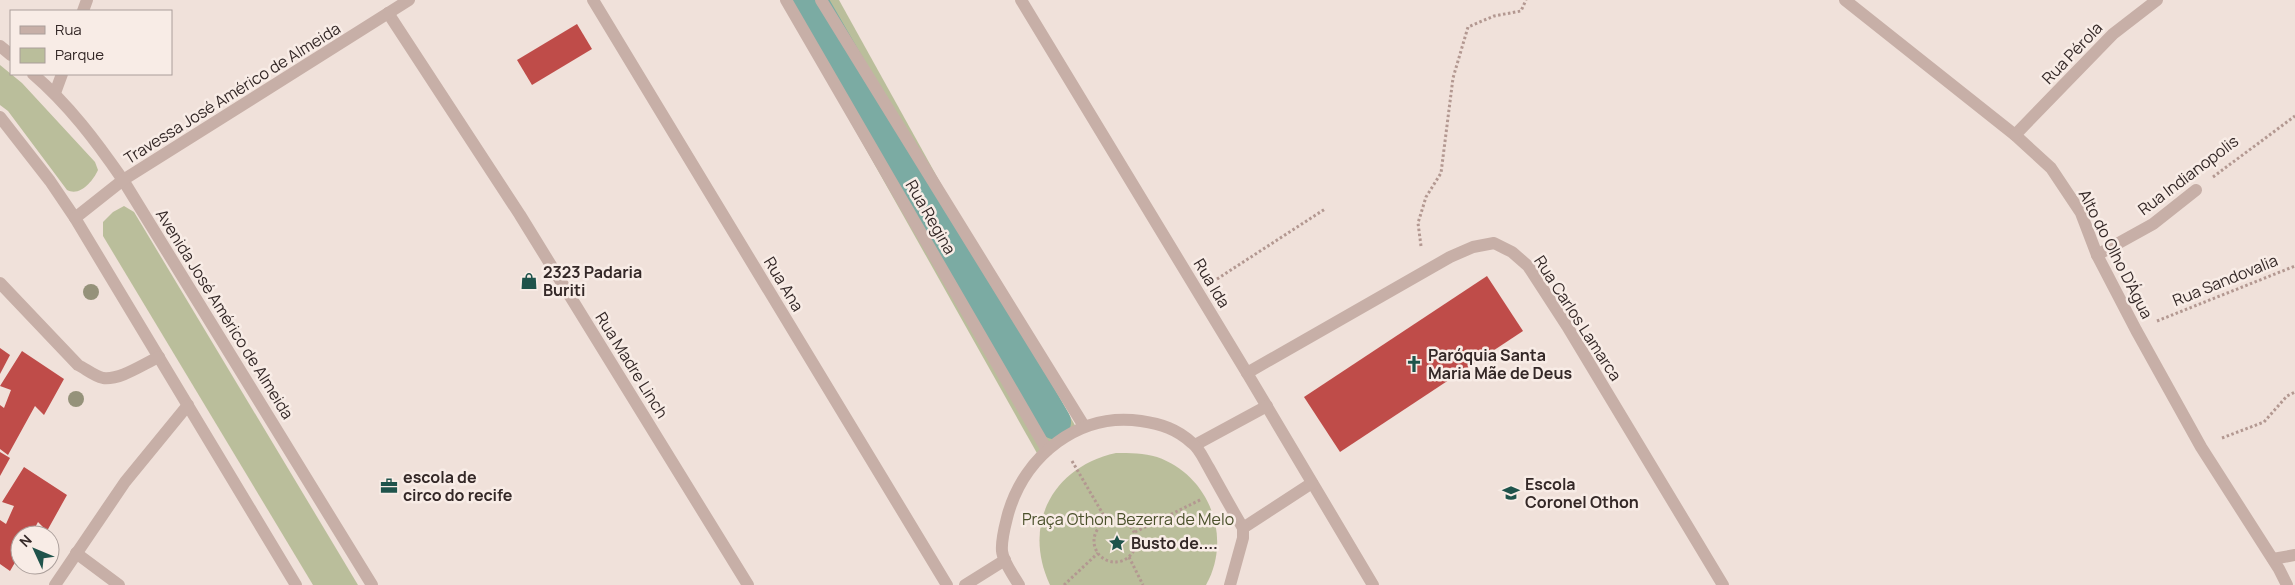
<svg xmlns="http://www.w3.org/2000/svg" width="2295" height="585" viewBox="0 0 2295 585" font-family="Manrope,sans-serif">
	<style>
		.green { fill: #babe9b }
		.lines { fill: none; stroke-linecap: round; stroke-linejoin: round }
		.canal { stroke: #7baba3; stroke-width: 34 }
		.building { fill: #bf4c49 }
		.path { stroke: #b39891; stroke-width: 3; stroke-dasharray: 2.5 2.5; stroke-linecap: butt }
		.minor { stroke: #c7afa7; stroke-width: 12 }
		.tree { fill: #95927a }
		.labels { text-anchor: middle; dominant-baseline: central; stroke-width: 5; stroke-linejoin: round; paint-order: stroke }
		.street-label { font-size: 16px; fill: #342827; stroke: #f8ece6 }
		.poi-label { font-size: 16px; font-weight: bold; fill: #342827; stroke: #f8ece6; text-anchor: start }
		.park-label { font-size: 16px; fill: #4b512c; stroke: #f8ece6 }
	</style>
	<rect width="100%" height="100%" fill="#f0e1da"/>
	<g class="green">
		<polygon points="782,0 839,0 1077,429 1038,455"/>
		<path d="M 0,65 L 22,83 L 95,162 L 98,170 C 93,181 80,197 67,190 L 8,111 L 0,105 Z"/>
		<polygon points="124,206 134,212 358,585 313,585 103,236 103,222 113,212"/>
		<path d="M 1116,453 C 1130,453 1144,453 1157,457 C 1209,475 1233,537 1206,585 L 1050,585 C 1022,525 1052,467 1116,453 Z"/>
	</g>
	<g class="lines">
		<polyline class="canal" points="810,0 1054,422"/>
	</g>
	<g class="building">
		<polygon points="577,24 592,49 532,85 517,60"/>
		<polygon points="1487,276 1523,331 1340,452 1304,397"/>
		<polygon points="0,348 10,355 0,374"/>
		<polygon points="22,351 64,379 44,415 35,406 8,455 0,449 0,405 4,408 11,390 0,386"/>
		<polygon points="0,452 10,458 0,476"/>
		<polygon points="24,467 67,495 47,531 38,522 31,535 20,535 20,554 10,571 0,564 0,520 6,524 14,506 2,502"/>
	</g>
	<g class="lines">
		<g class="path">
			<polyline points="2213,177 2295,116"/>
			<polyline points="1421,246 1418,223 1426,197 1441,173 1453,78 1468,27 1494,16 1521,11 1526,0"/>
			<polyline points="1217,279 1325,209"/>
			<polyline points="2157,321 2295,266"/>
			<polyline points="2222,438 2264,422 2287,396 2295,392"/>
			<polyline points="1072,461 1107,521"/>
			<circle cx="1115" cy="541" r="21"/>
			<polyline points="1135,532 1202,499"/>
			<polyline points="1129,557 1143,585"/>
			<polyline points="1064,585 1098,553"/>
		</g>
		<g class="minor">
			<polyline points="593,0 947,585"/>
			<polyline points="786,0 1047,450"/>
			<polyline points="821,0 1084,426"/>
			<polyline points="1021,0 1247,373 1373,585"/>
			<polyline points="1845,0 2015,135 2051,168 2081,213 2097,255 2136,330 2201,447 2279,569 2287,585"/>
			<polyline points="83,11 87,0"/>
			<polyline points="388,13 520,215 748,585"/>
			<polyline points="0,46 11,55"/>
			<path d="M 33,74 C 69,105 96,141 123,180 L 372,585"/>
			<polyline points="55,93 62,74"/>
			<polyline points="0,117 50,181 75,218 296,585"/>
			<polyline points="2015,135 2113,34 2157,0"/>
			<polyline points="75,218 123,180 409,0"/>
			<polyline points="2097,255 2153,224 2196,190"/>
			<path d="M 0,283 L 78,365 C 86,369 94,376 103,378 C 121,380 143,364 159,357"/>
			<polyline points="1247,373 1450,257 1473,247 1494,243 1512,252 1528,266 1567,326 1723,585"/>
			<polyline points="1195,445 1267,406"/>
			<polyline points="1243,528 1312,483"/>
			<polyline points="76,553 119,585"/>
			<polyline points="2273,559 2295,555"/>
			<polyline points="55,585 125,482 188,405"/>
			<polyline points="965,585 1005,560"/>
			<path d="M 1019,585 C 1014,576 1003,562 1002,551 C 1001,539 1005,526 1008,514 C 1025,455 1079,412 1141,421 C 1161,424 1177,429 1192,443 C 1200,449 1204,460 1209,468 C 1220,488 1231,508 1243,528 L 1243,538 L 1230,585"/>
		</g>
	</g>
	<g class="tree">
		<circle cx="91" cy="292" r="8"/>
		<circle cx="76" cy="399" r="8"/>
	</g>
	<defs>
		<g id="shop-bare" transform="scale(1.35)"><path d="M-5-2.5h2.3a2.7 3.5 0 0 1 5.4 0H5L5.5 6h-11ZM-1.5-2.5h3a1.5 2.3 0 0 0-3 0Z" fill="#1f534b" stroke="#f8ece6" stroke-width="2.5" paint-order="stroke"/></g>
		<g id="church-bare" transform="scale(1.35)"><path d="M-1.2-6h2.4v3.5h3.3v2.4h-3.3V6h-2.4V-.1h-3.3v-2.4h3.3Z" fill="#1f534b" stroke="#f8ece6" stroke-width="2.5" paint-order="stroke"/></g>
		<g id="office-bare" transform="scale(1.35)"><path d="M-6-3h4V-5.5h4V-3h4V5H-6ZM-1-4.5V-3h2v-1.5ZM-6 0V1H6V0Z" fill="#1f534b" stroke="#f8ece6" stroke-width="2.5" paint-order="stroke"/></g>
		<g id="school-bare" transform="scale(1.35)"><path d="M0-5L7-2L0 1L-7-2ZM-4 1L0 2.5L4 1V4Q0 6-4 4Z" fill="#1f534b" stroke="#f8ece6" stroke-width="2.5" paint-order="stroke"/></g>
		<g id="sight-bare" transform="scale(1.35)"><path d="M0-6L1.8-2.2L6-1.7L2.9 1.2L3.7 5.4L0 3.3L-3.7 5.4L-2.9 1.2L-6-1.7L-1.8-2.2Z" fill="#1f534b" stroke="#f8ece6" stroke-width="2.5" paint-order="stroke"/></g>
	</defs>
	<g fill-rule="evenodd">
		<use href="#shop-bare" x="529" y="281"/>
		<use href="#church-bare" x="1414" y="364"/>
		<use href="#office-bare" x="389" y="486"/>
		<use href="#school-bare" x="1511" y="493"/>
		<use href="#sight-bare" x="1117" y="543"/>
	</g>
	<g class="labels">
		<g class="street-label">
			<text transform="translate(2072 53) rotate(-46)">Rua Pérola</text>
			<text transform="translate(232 93) rotate(-32)">Travessa José Américo de Almeida</text>
			<text transform="translate(2188 175) rotate(-37)">Rua Indianopolis</text>
			<text transform="translate(931 217) rotate(60)">Rua Regina</text>
			<text transform="translate(2116 254) rotate(63)">Alto do Olho D'Água</text>
			<text transform="translate(2225 280) rotate(-22)">Rua Sandovalia</text>
			<text transform="translate(1212 283) rotate(59)">Rua Ida</text>
			<text transform="translate(784 284) rotate(59)">Rua Ana</text>
			<text transform="translate(225 314) rotate(58)">Avenida José Américo de Almeida</text>
			<text transform="translate(1578 318) rotate(57)">Rua Carlos Lamarca</text>
			<text transform="translate(632 365) rotate(58)">Rua Madre Linch</text>
		</g>
		<g class="poi-label">
			<text x="543" y="272">2323 Padaria<tspan x="543" dy="18">Buriti</tspan></text>
			<text x="1428" y="355">Paróquia Santa<tspan x="1428" dy="18">Maria Mãe de Deus</tspan></text>
			<text x="403" y="477">escola de<tspan x="403" dy="18">circo do recife</tspan></text>
			<text x="1525" y="484">Escola<tspan x="1525" dy="18">Coronel Othon</tspan></text>
			<text x="1131" y="543">Busto de....</text>
		</g>
		<g class="park-label">
			<text x="1128" y="519">Praça Othon Bezerra de Melo</text>
		</g>
	</g>
	<rect x="10" y="10" width="162" height="65" fill="#f8ece6" stroke="#aa9e9a"/>
	<rect x="20" y="26" width="25" height="8" fill="#c7afa7" stroke="#aa9e9a"/>
	<text x="55" y="35" font-size="15" fill="#342827">Rua</text>
	<rect x="20" y="48" width="25" height="15" fill="#babe9b" stroke="#aa9e9a"/>
	<text x="55" y="60" font-size="15" fill="#342827">Parque</text>
	<g transform="translate(35 550) rotate(314)"><circle r="24" fill="#f8ece6" stroke="#aa9e9a"/>
	<path d="M0-4L9 19L0 12L-9 19Z" fill="#1f534b"/>
	<text y="-8" font-size="14" font-weight="bold" text-anchor="middle" fill="#342827">N</text>
	</g>
</svg>
